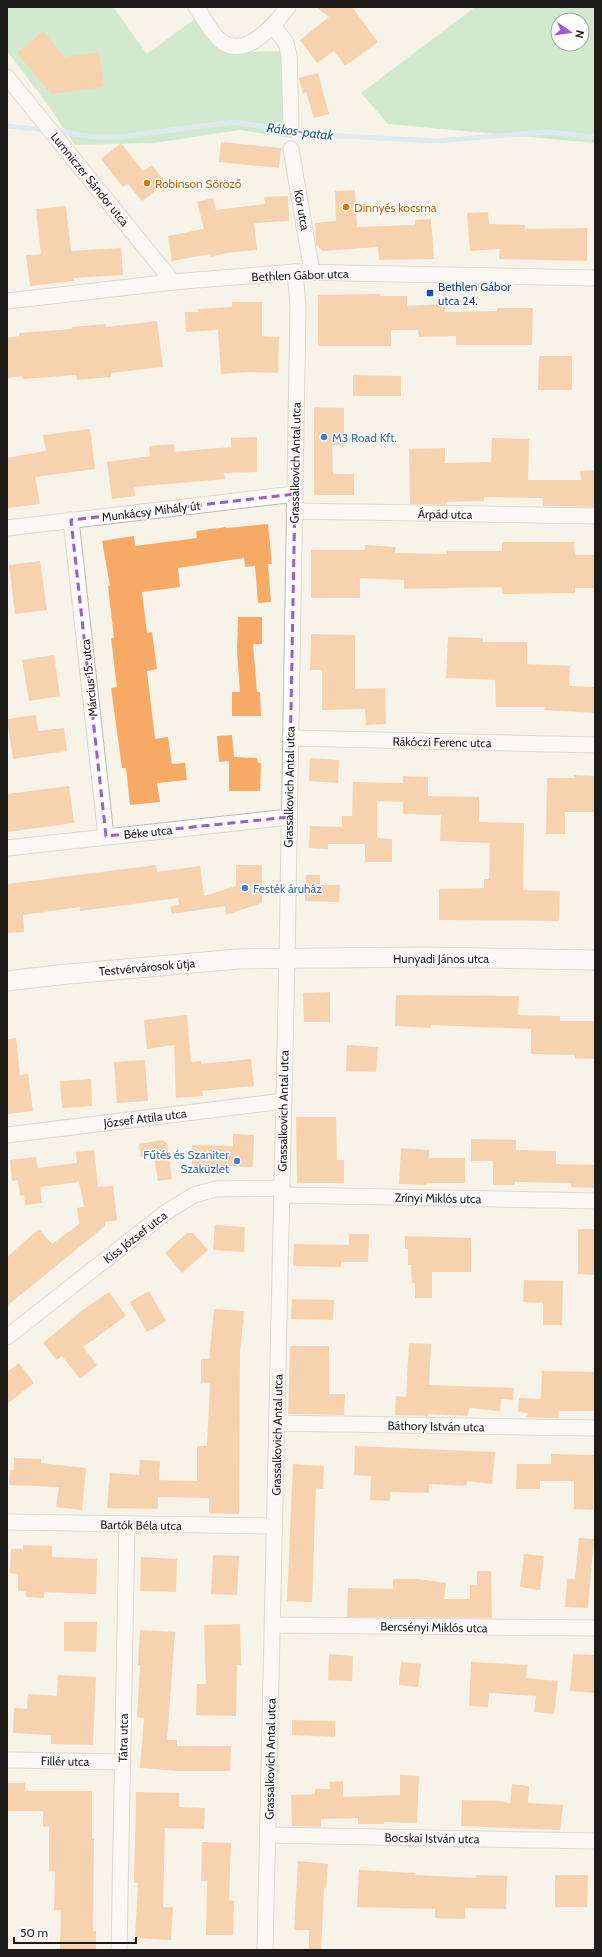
<svg xmlns="http://www.w3.org/2000/svg" width="602" height="1957" viewBox="0 0 602 1957" font-family="Cabin,sans-serif">
	<style>
		.green { fill: #a3e1b0; fill-rule: evenodd }
		.lines { fill: none; stroke-linecap: round; stroke-linejoin: round }
		.stream { stroke: #bfe1f9; stroke-width: 5 }
		.building { fill: #f6aa66 }
		.minor-casing { stroke: #bdb9b0; stroke-width: 17 }
		.tertiary-casing { stroke: #bdb9b0; stroke-width: 21 }
		.minor { stroke: #fff; stroke-width: 15 }
		.tertiary { stroke: #fff; stroke-width: 19 }
		.marked { fill: none; stroke: #9e5acf; stroke-width: 3; stroke-dasharray: 8 5; stroke-linejoin: round }
		.food-dot { fill: #e8710a; stroke: #fff; stroke-width: 1.5 }
		.transit-dot { fill: #1a4fb4; stroke: #fff; stroke-width: 1.5 }
		.shop-dot { fill: #3f7fe0; stroke: #fff; stroke-width: 1.5 }
		.labels { text-anchor: middle; dominant-baseline: central; stroke-width: 3; stroke-linejoin: round; paint-order: stroke }
		.street-label { font-size: 12px; fill: #1e1c19; stroke: #fff }
		.food-label { font-size: 12px; fill: #c56008; stroke: #fff; text-anchor: start }
		.transit-label { font-size: 12px; fill: #164399; stroke: #fff; text-anchor: start }
		.shop-label { font-size: 12px; fill: #366cbe; stroke: #fff; text-anchor: start }
		.water-label { font-size: 13px; font-style: italic; fill: #175c83; stroke: #fff }
	</style>
	<rect width="100%" height="100%" fill="#f7f3e9"/>
	<g class="green">
		<polygon points="7,7 113,7 147,54 196,18 241,52 286,51 292,138 240,130 154,143 75,145 45,101 7,51"/>
		<path d="M 475,7 L 595,7 L 595,143 L 388,124 L 361,93 ZM 558,20 L 582,20 L 582,44 L 558,44 Z"/>
	</g>
	<g class="lines">
		<g class="stream">
			<polyline points="7,126 45,130"/>
			<polyline points="55,131 94,137 119,137 233,122 321,135 437,141 547,132 595,137"/>
		</g>
	</g>
	<g class="building">
		<polygon points="316,7 352,7 378,42 345,66 334,51 317,63 300,40 329,17"/>
		<polygon points="43,31 64,57 99,52 104,87 51,94 17,53"/>
		<polygon points="318,73 329,114 314,118 306,92 303,94 299,78"/>
		<polygon points="221,142 281,148 279,168 219,162"/>
		<polygon points="121,143 143,171 152,165 166,183 142,201 128,184 123,187 101,159"/>
		<polygon points="355,190 357,227 415,225 415,220 431,219 434,259 379,260 378,247 322,251 316,244 315,223 336,221 335,191"/>
		<polygon points="288,196 289,221 254,223 257,250 227,253 211,257 210,254 172,261 168,236 204,229 197,202 213,198 216,210 265,204 264,197"/>
		<polygon points="66,206 71,251 121,248 123,275 74,278 74,281 30,286 26,255 41,254 36,209"/>
		<polygon points="488,212 489,224 525,225 525,229 587,228 587,261 499,259 500,249 470,251 467,213"/>
		<polygon points="380,294 380,296 407,296 407,306 445,304 445,312 497,311 497,308 533,308 532,345 456,345 456,336 419,337 418,330 391,330 391,346 318,346 318,295"/>
		<polygon points="232,302 262,302 262,336 279,337 278,373 249,372 221,374 218,330 186,332 185,312 198,312 198,309 232,307"/>
		<polygon points="157,321 163,367 111,373 111,377 77,380 76,375 23,379 22,376 7,378 7,338 19,336 19,333 72,329 72,327 106,324 106,327"/>
		<polygon points="539,356 572,356 572,390 538,390"/>
		<polygon points="353,375 401,376 401,396 353,396"/>
		<polygon points="314,407 344,408 344,446 332,445 333,474 354,474 354,495 314,495"/>
		<polygon points="90,429 95,469 35,477 40,504 7,508 7,458 46,451 43,435"/>
		<polygon points="257,437 257,472 224,473 225,479 134,487 135,496 112,499 107,462 150,456 149,446 174,444 174,452 231,447 231,438"/>
		<polygon points="492,438 529,439 528,480 581,480 580,471 595,470 595,507 543,506 542,498 484,497 484,501 446,502 446,505 410,504 409,449 445,448 445,463 491,462"/>
		<polygon points="268,524 272,564 268,564 271,602 258,603 255,566 245,567 244,558 178,568 180,587 142,592 147,633 152,632 157,669 147,671 155,739 168,737 172,764 185,763 187,780 157,783 160,802 130,805 126,768 122,768 111,688 117,687 111,638 114,638 108,586 110,586 102,541 134,536 135,546 197,538 196,531 226,527 226,528"/>
		<polygon points="502,542 574,542 575,555 595,555 595,588 575,588 575,593 502,594 502,587 404,589 404,580 360,578 360,598 311,598 311,550 365,550 365,545 396,547 395,553 447,554 447,551 502,551"/>
		<polygon points="40,561 47,610 15,614 9,565"/>
		<polygon points="238,617 262,617 262,644 253,644 257,692 260,692 261,716 232,716 232,692 240,692 237,652"/>
		<polygon points="311,634 355,635 355,689 385,688 386,724 366,725 365,709 322,710 322,670 310,670"/>
		<polygon points="448,637 483,638 483,642 527,642 527,664 570,666 569,686 595,687 595,713 544,710 545,707 496,707 495,680 446,678"/>
		<polygon points="54,655 60,696 29,701 22,660"/>
		<polygon points="36,715 38,731 64,728 67,751 13,759 7,719"/>
		<polygon points="232,735 234,757 257,758 258,763 261,763 260,791 229,791 229,761 219,762 217,736"/>
		<polygon points="310,758 339,760 338,783 309,781"/>
		<polygon points="574,775 595,776 595,812 565,812 565,834 546,834 547,778 574,778"/>
		<polygon points="403,776 428,777 428,796 479,797 479,822 524,823 523,890 560,891 559,921 439,920 439,889 484,888 484,879 489,879 490,843 440,841 441,815 403,814 403,802 377,801 377,838 392,839 392,862 365,862 365,844 328,844 328,849 309,848 310,826 342,827 342,816 352,816 353,782 403,783"/>
		<polygon points="69,786 74,823 7,832 7,794"/>
		<polygon points="156,865 157,872 200,866 204,896 236,886 236,865 262,865 262,903 226,915 225,906 172,914 170,907 179,904 178,898 80,911 80,907 23,915 24,932 7,933 7,884"/>
		<polygon points="306,875 320,875 320,885 340,885 339,902 305,901"/>
		<polygon points="330,992 330,1022 304,1022 303,993"/>
		<polygon points="396,995 519,996 518,1015 560,1016 560,1021 595,1021 595,1059 575,1058 575,1055 531,1054 531,1029 431,1025 431,1028 395,1026"/>
		<polygon points="187,1015 191,1062 201,1061 201,1064 251,1059 254,1086 202,1091 203,1096 176,1098 174,1045 147,1049 144,1020"/>
		<polygon points="16,1038 20,1075 28,1074 33,1111 7,1114 7,1039"/>
		<polygon points="347,1045 378,1047 376,1072 346,1071"/>
		<polygon points="145,1060 148,1101 117,1103 114,1062"/>
		<polygon points="91,1079 92,1106 62,1108 60,1081"/>
		<polygon points="296,1117 336,1117 337,1160 344,1160 344,1183 297,1183"/>
		<polygon points="233,1134 254,1135 253,1167 192,1165 192,1145 233,1146"/>
		<polygon points="471,1139 516,1140 516,1150 556,1151 556,1164 595,1165 595,1188 571,1187 571,1183 515,1182 515,1185 493,1185 493,1161 471,1161"/>
		<polygon points="162,1140 167,1143 172,1179 158,1181 154,1155 141,1157 139,1144"/>
		<polygon points="401,1148 429,1150 429,1158 465,1158 465,1183 427,1183 427,1185 399,1184"/>
		<polygon points="94,1150 98,1187 113,1186 117,1220 105,1222 105,1226 7,1306 7,1257 39,1229 52,1244 79,1224 77,1208 84,1207 79,1182 40,1187 42,1203 25,1205 24,1195 20,1196 18,1180 12,1181 10,1160 36,1157 38,1168 77,1163 76,1152"/>
		<polygon points="215,1225 245,1227 244,1252 213,1250"/>
		<polygon points="578,1229 595,1229 595,1275 578,1274"/>
		<polygon points="187,1233 193,1233 208,1250 182,1273 165,1253"/>
		<polygon points="349,1234 369,1234 368,1262 341,1262 341,1267 293,1266 294,1244 349,1245"/>
		<polygon points="405,1236 471,1238 471,1272 432,1272 432,1298 415,1298 415,1283 412,1283 411,1265 408,1265 408,1249 405,1249"/>
		<polygon points="524,1280 563,1281 562,1325 543,1325 543,1303 523,1302"/>
		<polygon points="149,1291 166,1321 147,1332 130,1302"/>
		<polygon points="109,1292 126,1316 83,1347 97,1365 80,1379 62,1356 57,1360 43,1343 84,1309"/>
		<polygon points="292,1299 334,1300 333,1320 291,1319"/>
		<polygon points="214,1309 244,1311 240,1353 239,1514 209,1513 209,1498 158,1497 158,1509 107,1508 110,1473 139,1475 140,1460 160,1461 159,1480 197,1481 197,1446 207,1446 210,1383 201,1383 201,1359 209,1359"/>
		<polygon points="409,1343 431,1344 429,1385 514,1388 513,1400 501,1399 500,1411 469,1408 468,1416 428,1414 428,1416 395,1415 396,1396 406,1397"/>
		<polygon points="290,1346 329,1346 329,1394 345,1394 344,1415 288,1414"/>
		<polygon points="19,1363 34,1383 7,1404 7,1372"/>
		<polygon points="542,1371 595,1372 595,1411 559,1411 558,1418 527,1417 528,1413 518,1412 519,1398 541,1399"/>
		<polygon points="355,1446 495,1452 492,1484 467,1481 466,1486 429,1484 429,1493 390,1492 390,1501 370,1500 371,1476 354,1475"/>
		<polygon points="551,1454 594,1455 593,1510 574,1509 574,1481 540,1481 540,1489 516,1489 517,1464 551,1464"/>
		<polygon points="14,1458 41,1459 41,1463 86,1468 82,1510 56,1507 59,1487 9,1485 10,1470 14,1470"/>
		<polygon points="293,1464 324,1466 323,1489 316,1488 312,1602 287,1601"/>
		<polygon points="579,1538 594,1539 588,1608 565,1607 567,1579 575,1579"/>
		<polygon points="23,1545 52,1546 52,1557 97,1559 96,1594 44,1592 44,1598 26,1597 26,1591 18,1591 18,1574 10,1573 11,1549 23,1549"/>
		<polygon points="524,1554 544,1556 540,1590 520,1587"/>
		<polygon points="213,1555 239,1556 237,1595 211,1594"/>
		<polygon points="141,1557 177,1559 176,1592 140,1591"/>
		<polygon points="477,1571 491,1571 492,1618 347,1617 348,1588 393,1589 393,1579 418,1579 446,1583 444,1599 470,1599 470,1585 477,1585"/>
		<polygon points="64,1622 97,1622 96,1652 64,1651"/>
		<polygon points="240,1624 241,1665 237,1665 236,1716 196,1715 197,1684 206,1684 204,1625"/>
		<polygon points="140,1630 175,1632 167,1740 177,1740 177,1746 231,1746 230,1771 179,1771 140,1768 144,1718 137,1717 140,1665 138,1665"/>
		<polygon points="329,1654 353,1656 352,1681 328,1680"/>
		<polygon points="573,1654 595,1655 595,1693 570,1691"/>
		<polygon points="401,1662 421,1664 418,1687 399,1685"/>
		<polygon points="471,1662 527,1665 526,1678 558,1681 554,1714 534,1712 536,1696 489,1693 488,1707 469,1706"/>
		<polygon points="58,1675 96,1677 93,1745 51,1744 51,1735 13,1733 14,1708 27,1709 28,1694 57,1696"/>
		<polygon points="292,1720 335,1721 335,1737 292,1735"/>
		<polygon points="400,1775 419,1776 417,1823 384,1822 384,1824 358,1824 358,1818 321,1819 321,1827 292,1826 291,1795 315,1794 315,1789 330,1789 330,1782 343,1781 343,1797 400,1795"/>
		<polygon points="7,1783 25,1783 25,1791 92,1791 92,1839 94,1839 93,1931 96,1931 96,1950 60,1950 61,1910 54,1910 55,1871 49,1871 49,1826 43,1827 43,1811 7,1811"/>
		<polygon points="512,1784 529,1786 528,1803 563,1805 560,1830 461,1826 462,1800 502,1801 510,1804"/>
		<polygon points="136,1792 179,1793 179,1807 205,1808 204,1829 165,1828 163,1907 173,1907 171,1940 135,1938 138,1883 134,1883"/>
		<polygon points="202,1842 231,1843 229,1900 234,1901 233,1935 206,1935 207,1881 201,1881"/>
		<polygon points="298,1861 328,1864 326,1888 324,1888 321,1950 309,1950 309,1930 294,1930"/>
		<polygon points="359,1870 416,1873 415,1875 476,1878 476,1875 507,1876 506,1909 465,1908 465,1919 435,1918 435,1909 357,1907"/>
		<polygon points="555,1875 588,1875 587,1907 555,1907"/>
	</g>
	<g class="lines">
		<g class="minor-casing">
			<g id="minor">
				<path d="M 196,7 C 204,18 211,34 222,42 C 247,59 275,24 288,7"/>
				<polyline points="273,25 286,43 289,55 291,125"/>
				<polyline points="7,77 173,282"/>
				<polyline points="291,149 312,272"/>
				<polyline points="7,301 173,282 295,272 595,278"/>
				<polyline points="294,511 595,516"/>
				<polyline points="71,520 106,836"/>
				<polyline points="7,528 295,494"/>
				<polyline points="290,738 595,745"/>
				<polyline points="7,848 289,817"/>
				<polyline points="7,1135 284,1101"/>
				<polyline points="282,1195 595,1201"/>
				<polyline points="7,1337 165,1213 194,1195 216,1189 282,1188"/>
				<polyline points="277,1423 595,1428"/>
				<polyline points="7,1522 275,1526"/>
				<polyline points="273,1625 595,1628"/>
				<polyline points="7,1760 123,1762"/>
				<polyline points="268,1835 595,1841"/>
				<polyline points="119,1950 127,1525"/>
				<polyline points="265,1950 287,958 298,306 295,272"/>
			</g>
		</g>
		<g class="tertiary-casing">
			<polyline id="tertiary" points="7,981 58,975 237,959 424,957 595,960"/>
		</g>
		<use href="#minor" class="minor"/>
		<use href="#tertiary" class="tertiary"/>
	</g>
	<path d="M0 0H602V1957H0ZM 295,494 L 289,817 L 106,836 L 71,520 Z" fill="#f7f3e9" fill-opacity=".55" fill-rule="evenodd"/>
	<path class="marked" d="M 295,494 L 289,817 L 106,836 L 71,520 Z"/>
	<g class="food-dot">
		<circle cx="147" cy="183" r="4"/>
		<circle cx="346" cy="207" r="4"/>
	</g>
	<rect class="transit-dot" x="426" y="289" width="8" height="8" rx="2"/>
	<g class="shop-dot">
		<circle cx="324" cy="437" r="4"/>
		<circle cx="245" cy="888" r="4"/>
		<circle cx="237" cy="1161" r="4"/>
	</g>
	<g class="labels">
		<g class="street-label">
			<text transform="translate(90 179) rotate(51)">Lumniczer Sándor utca</text>
			<text transform="translate(302 210) rotate(80)">Kör utca</text>
			<text transform="translate(300 275) rotate(-2)">Bethlen Gábor utca</text>
			<text transform="translate(295 463) rotate(-89)">Grassalkovich Antal utca</text>
			<text transform="translate(151 511) rotate(-7)">Munkácsy Mihály út</text>
			<text transform="translate(445 514) rotate(1)">Árpád utca</text>
			<text transform="translate(89 678) rotate(-96)">Március 15. utca</text>
			<text transform="translate(442 742) rotate(1)">Rákóczi Ferenc utca</text>
			<text transform="translate(289 787) rotate(-89)">Grassalkovich Antal utca</text>
			<text transform="translate(148 832) rotate(-6)">Béke utca</text>
			<text x="441" y="958">Hunyadi János utca</text>
			<text transform="translate(147 967) rotate(-5)">Testvérvárosok útja</text>
			<text transform="translate(283 1111) rotate(-89)">Grassalkovich Antal utca</text>
			<text transform="translate(145 1118) rotate(-7)">József Attila utca</text>
			<text transform="translate(438 1198) rotate(1)">Zrínyi Miklós utca</text>
			<text transform="translate(135 1237) rotate(-38)">Kiss József utca</text>
			<text transform="translate(436 1426) rotate(1)">Báthory István utca</text>
			<text transform="translate(277 1435) rotate(-89)">Grassalkovich Antal utca</text>
			<text transform="translate(141 1525) rotate(1)">Bartók Béla utca</text>
			<text transform="translate(434 1627) rotate(1)">Bercsényi Miklós utca</text>
			<text transform="translate(123 1738) rotate(-89)">Tátra utca</text>
			<text transform="translate(270 1759) rotate(-89)">Grassalkovich Antal utca</text>
			<text transform="translate(65 1761) rotate(1)">Fillér utca</text>
			<text transform="translate(432 1838) rotate(1)">Bocskai István utca</text>
		</g>
		<g class="food-label">
			<text x="155" y="183">Robinson Söröző</text>
			<text x="354" y="207">Dinnyés kocsma</text>
		</g>
		<g class="transit-label">
			<text x="438" y="286">Bethlen Gábor<tspan x="438" dy="14">utca 24.</tspan></text>
		</g>
		<g class="shop-label">
			<text x="332" y="437">M3 Road Kft.</text>
			<text x="253" y="888">Festék áruház</text>
			<text x="229" y="1154" text-anchor="end">Fűtés és Szaniter<tspan x="229" dy="14">Szaküzlet</tspan></text>
		</g>
		<g class="water-label">
			<text transform="translate(300 131) rotate(7)">Rákos-patak</text>
		</g>
	</g>
	<rect width="602" height="1957" fill="none" stroke="#1e1c19" stroke-width="16"/>
	<g transform="translate(570 32) rotate(103)"><circle r="19" fill="#ffffff" stroke="#a5a4a3"/>
	<path d="M0-3L7 15L0 10L-7 15Z" fill="#9e5acf"/>
	<text y="-6" font-size="11" font-weight="bold" text-anchor="middle" fill="#1e1c19">N</text>
	</g>
	<path d="M14 1937v6h122v-6" fill="none" stroke="#1e1c19" stroke-width="2"/>
	<text x="20" y="1937" font-size="12" fill="#1e1c19" stroke="#ffffff" stroke-width="3" paint-order="stroke">50 m</text>
</svg>
